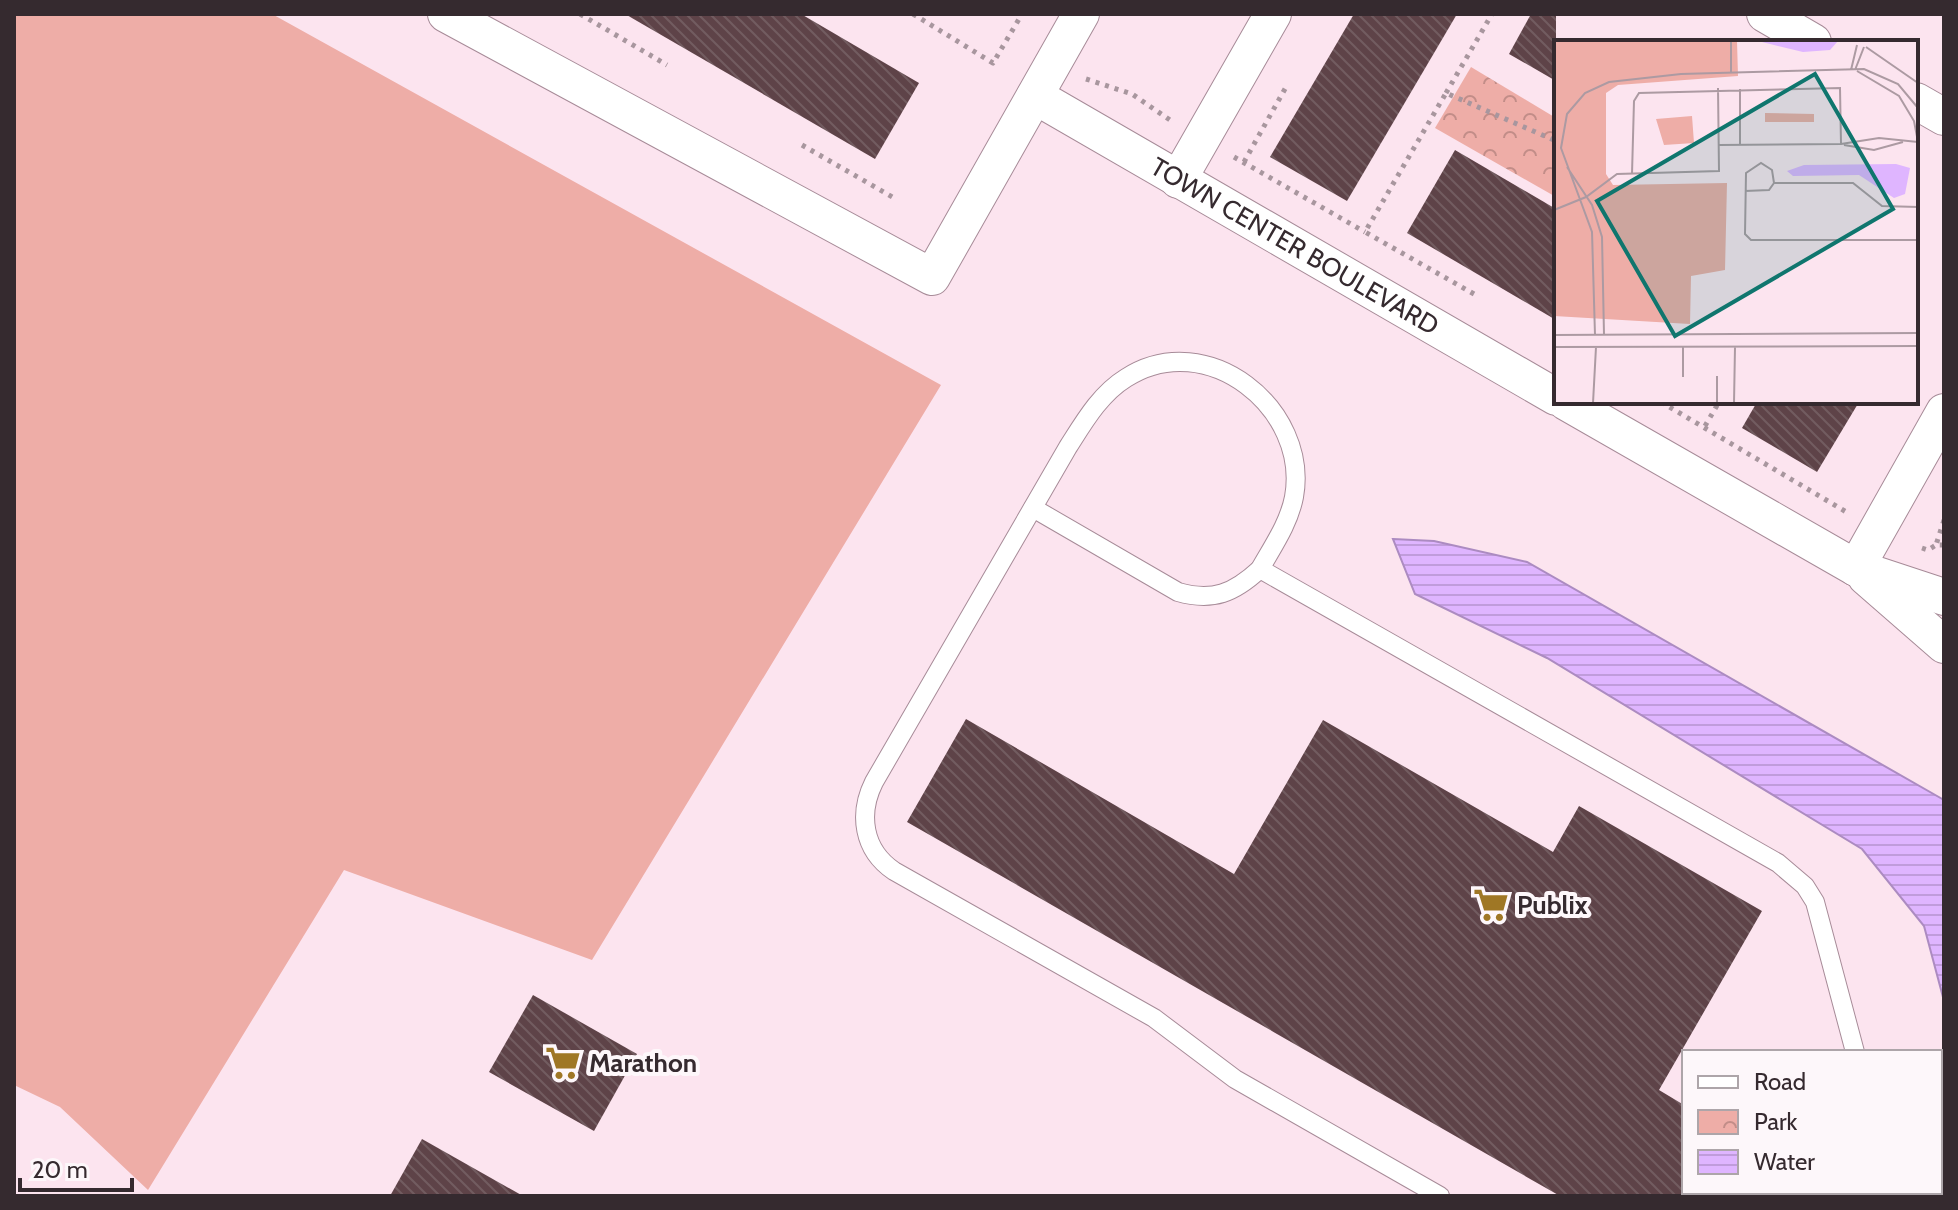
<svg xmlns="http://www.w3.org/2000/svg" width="1958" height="1210" viewBox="0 0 1958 1210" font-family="Cabin,sans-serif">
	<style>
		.grass { fill: #eeada7 }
		.park { fill: url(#park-crowns) }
		.water { fill: url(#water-rules); stroke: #ac8bc1; stroke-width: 2 }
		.building { fill: url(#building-back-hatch) }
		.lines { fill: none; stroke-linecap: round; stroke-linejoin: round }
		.service-casing { stroke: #a78b98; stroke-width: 20 }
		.minor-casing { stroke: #a78b98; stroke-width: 38 }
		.path { stroke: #a8969e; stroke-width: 5; stroke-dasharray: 4 6; stroke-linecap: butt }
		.service { stroke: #fff; stroke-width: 18 }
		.minor { stroke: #fff; stroke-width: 36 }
		.labels { text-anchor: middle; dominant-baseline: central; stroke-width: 8; stroke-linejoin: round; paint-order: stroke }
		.street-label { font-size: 26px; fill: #352a2f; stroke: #fdf7fa }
		.poi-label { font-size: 26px; font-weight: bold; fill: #352a2f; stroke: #fdf7fa; text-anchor: start }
		.inset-road { fill: none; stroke: #ac9aa2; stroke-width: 2 }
		.view { fill: #0f766e; fill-opacity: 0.15; stroke: #0f766e; stroke-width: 4 }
		.inset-edge { fill: none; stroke: #352a2f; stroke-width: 4 }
	</style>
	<defs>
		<pattern id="park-crowns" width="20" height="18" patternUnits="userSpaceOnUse" patternTransform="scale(2)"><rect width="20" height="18" fill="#eeada7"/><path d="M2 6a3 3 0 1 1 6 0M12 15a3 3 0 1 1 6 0" fill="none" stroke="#c28d88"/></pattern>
		<pattern id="water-rules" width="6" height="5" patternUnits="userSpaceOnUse" patternTransform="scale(2)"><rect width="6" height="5" fill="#dfb5ff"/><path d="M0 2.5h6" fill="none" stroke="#c09cdb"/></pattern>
		<pattern id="building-back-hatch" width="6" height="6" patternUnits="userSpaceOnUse" patternTransform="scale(2)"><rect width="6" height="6" fill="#5e4348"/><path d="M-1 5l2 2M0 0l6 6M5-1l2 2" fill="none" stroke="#725c60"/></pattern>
	</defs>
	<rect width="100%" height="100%" fill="#fce4ef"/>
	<polygon class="grass" points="14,14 272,14 941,385 592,960 344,870 148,1190 60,1107 14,1085"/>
	<polygon class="park" points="1471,67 1556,118 1556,197 1435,128"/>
	<polygon class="water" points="1393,539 1434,541 1527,562 1944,800 1944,1001 1924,926 1862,849 1547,658 1415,594"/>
	<g class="building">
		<polygon points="625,14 801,14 919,83 875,159"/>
		<polygon points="1354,14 1457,14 1347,201 1270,157"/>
		<polygon points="1531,14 1556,14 1556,81 1509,54"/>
		<polygon points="1455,150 1556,209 1556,320 1407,233"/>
		<polygon points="1757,402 1859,402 1817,472 1742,428"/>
		<polygon points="966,719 1234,874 1323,720 1553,852 1579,806 1762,911 1659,1090 1684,1105 1684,1196 1560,1196 907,822"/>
		<polygon points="533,995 637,1054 594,1131 489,1072"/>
		<polygon points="422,1139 523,1196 390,1196"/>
	</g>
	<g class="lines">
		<g class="service-casing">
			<g id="service">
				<path d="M 1033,508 L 1178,592 C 1213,602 1234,593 1260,569"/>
				<polyline points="1940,1179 1944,1182"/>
				<path d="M 1440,1196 L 1235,1079 L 1154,1018 L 894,871 C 863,850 858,814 874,782 L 1068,447 C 1084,422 1100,394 1126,378 C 1207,326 1310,409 1294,497 C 1289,523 1273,546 1260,569 L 1778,863 L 1805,886 L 1815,902 L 1855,1052"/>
			</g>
		</g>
		<g class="minor-casing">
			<g id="minor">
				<polyline points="446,14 932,277 1081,14"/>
				<polyline points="1765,14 1813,42"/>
				<path id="s1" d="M 1035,96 L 1556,397"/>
				<polyline points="1916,101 1944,117"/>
				<polyline points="1178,180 1273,14"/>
				<polyline points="1566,402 1856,568 1944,597"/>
				<polyline points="1856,568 1944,412"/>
				<polyline points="1866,577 1944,645"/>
			</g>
		</g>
		<g class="path">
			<polyline points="580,14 667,65"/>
			<polyline points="913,14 993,63 1022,14"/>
			<polyline points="1086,79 1132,94 1170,120"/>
			<polyline points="1446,93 1492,14"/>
			<polyline points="802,145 894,198"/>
			<polyline points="1234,157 1365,232"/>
			<polyline points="1244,162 1286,87"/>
			<polyline points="1474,294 1365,232 1446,93 1556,141"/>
			<polyline points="1661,402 1848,513"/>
			<polyline points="1705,426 1719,402"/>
			<polyline points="1944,520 1936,545 1944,545"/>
			<polyline points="1922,548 1928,550 1936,545"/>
		</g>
		<use href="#service" class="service"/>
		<use href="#minor" class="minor"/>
	</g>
	<defs>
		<g id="supermarket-bare" transform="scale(2.76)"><path d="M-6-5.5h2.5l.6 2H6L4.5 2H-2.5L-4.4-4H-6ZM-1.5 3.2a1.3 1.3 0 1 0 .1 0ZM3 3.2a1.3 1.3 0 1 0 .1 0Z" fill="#9f7725" stroke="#fdf7fa" stroke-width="2.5" paint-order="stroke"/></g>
	</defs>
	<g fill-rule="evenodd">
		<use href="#supermarket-bare" x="1491" y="905"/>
		<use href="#supermarket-bare" x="563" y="1063"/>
	</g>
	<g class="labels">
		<g class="street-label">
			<text stroke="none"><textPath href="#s1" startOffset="300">TOWN CENTER BOULEVARD</textPath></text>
		</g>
		<g class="poi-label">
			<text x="1517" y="905">Publix</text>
			<text x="589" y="1063">Marathon</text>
		</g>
	</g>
	<g transform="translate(1554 40)">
		<rect width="364" height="364" fill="#fce4ef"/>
		<path d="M 0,1 L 183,1 L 184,36 L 64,45 L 52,53 L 52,134 L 59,145 L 173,143 L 171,230 L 137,236 L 136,284 L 0,276 Z" fill="#eeada7"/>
		<path d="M 211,73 L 260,74 L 260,82 L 211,82 ZM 138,76 L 140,103 L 110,105 L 102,79 Z" fill="#eeada7"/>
		<path d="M 204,1 L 284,1 L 276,10 L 249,12 ZM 342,124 L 356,128 L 351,154 L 340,158 L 305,135 L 239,136 L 233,131 L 250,125 Z" fill="#dfb5ff"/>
		<path class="inset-road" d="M 177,1 L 177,32M 312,7 L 364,43M 297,30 L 303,5M 301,30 L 310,7M 303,31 L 345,56 L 360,81 L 364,102M 186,49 L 186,105M 165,105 L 287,104 L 325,98 L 364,102M 290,105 L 320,110 L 349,102M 13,127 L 38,165 L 48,197 L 50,294M 78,134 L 80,61 L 85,53 L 286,48 L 287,104M 191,151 L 215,150 L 220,143M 364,167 L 328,166 L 299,143 L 220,143 L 218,130 L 207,123 L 192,133 L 191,194 L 197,200 L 364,200M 0,170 L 32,157 L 63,134 L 165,131 L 164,48M 0,295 L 364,293M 41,295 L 38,192 L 7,108 L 13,74 L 31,53 L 55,42 L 127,34 L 310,29 L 344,44 L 364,68M 0,307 L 364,306M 129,307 L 129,337M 163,336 L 163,363M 39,363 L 42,307M 180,363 L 181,307"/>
		<path class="view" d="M 261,34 L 339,169 L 121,296 L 43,161 Z"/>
		<rect width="364" height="364" class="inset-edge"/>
	</g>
	<rect width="1958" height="1210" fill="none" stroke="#352a2f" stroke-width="32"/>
	<rect x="1682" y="1050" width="260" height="144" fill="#fdf7fa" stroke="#ada5a9" stroke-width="2"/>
	<rect x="1698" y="1076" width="40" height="12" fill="#ffffff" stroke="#ada5a9" stroke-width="2"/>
	<text x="1754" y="1090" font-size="24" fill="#352a2f">Road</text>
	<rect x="1698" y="1110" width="40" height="24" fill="url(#park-crowns)" stroke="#ada5a9" stroke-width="2"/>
	<text x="1754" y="1130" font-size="24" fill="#352a2f">Park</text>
	<rect x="1698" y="1150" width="40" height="24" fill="url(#water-rules)" stroke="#ada5a9" stroke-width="2"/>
	<text x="1754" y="1170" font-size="24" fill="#352a2f">Water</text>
	<path d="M20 1178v12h112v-12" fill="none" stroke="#352a2f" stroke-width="4"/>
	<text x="32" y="1178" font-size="24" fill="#352a2f" stroke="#fdf7fa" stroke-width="6" paint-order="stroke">20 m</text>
</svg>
